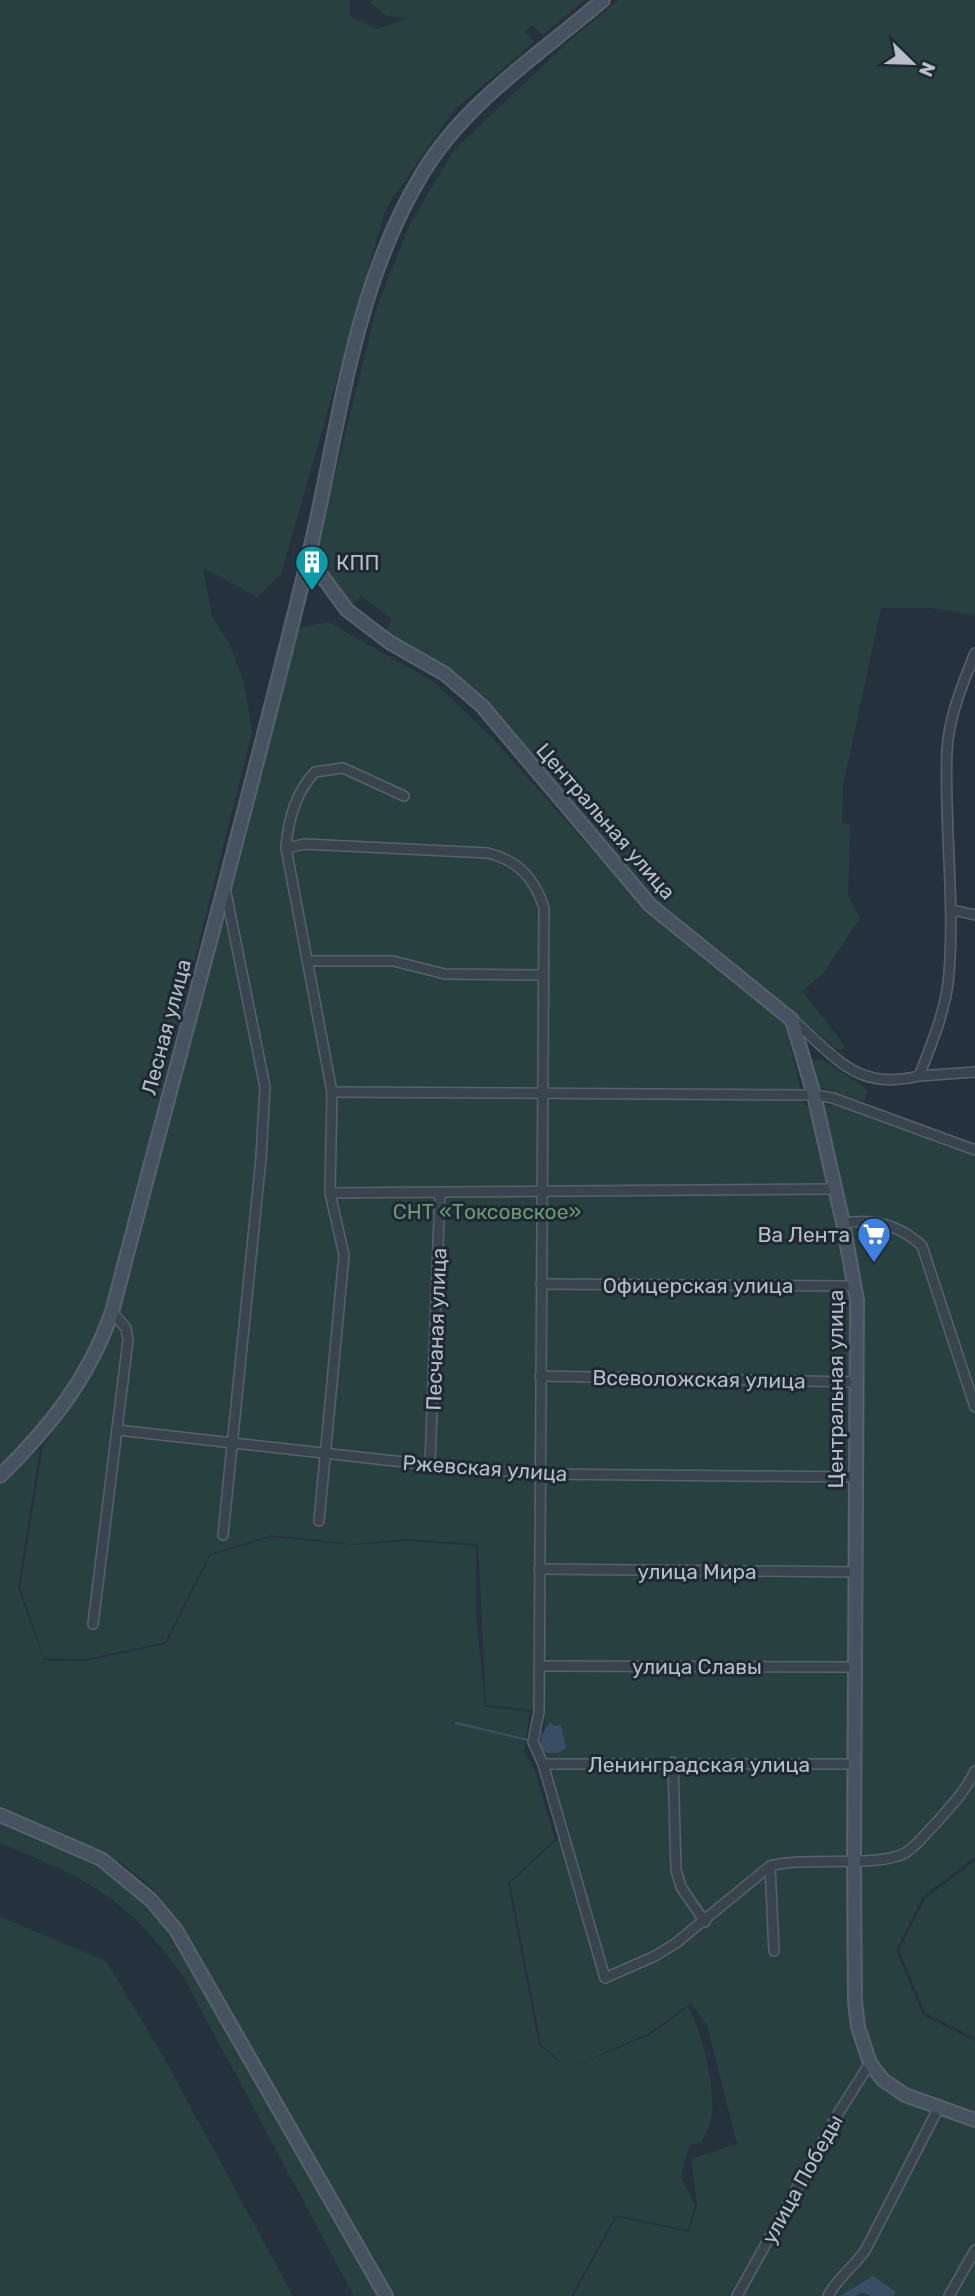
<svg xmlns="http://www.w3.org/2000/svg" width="975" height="2296" viewBox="0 0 975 2296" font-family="Rubik,sans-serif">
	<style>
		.green { fill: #284040 }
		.water { fill: #3a4f65 }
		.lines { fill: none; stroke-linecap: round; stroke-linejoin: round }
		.stream { stroke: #3a4f65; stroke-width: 2.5 }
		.street-casing { stroke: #57626c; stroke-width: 12 }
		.secondary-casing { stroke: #57626c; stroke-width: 16 }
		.street { stroke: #39444e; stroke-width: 9 }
		.secondary { stroke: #485361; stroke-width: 12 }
		.labels { text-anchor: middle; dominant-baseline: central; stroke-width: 6; stroke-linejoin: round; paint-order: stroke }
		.poi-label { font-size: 21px; fill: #b6bfc9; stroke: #1e2933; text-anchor: start }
		.street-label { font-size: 21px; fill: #b6bfc9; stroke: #1e2933 }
		.park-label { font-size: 21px; fill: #6d9974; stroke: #1e2933 }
	</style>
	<rect width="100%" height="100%" fill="#25323e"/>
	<g class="green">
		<path d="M 0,0 L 350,0 L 350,16 L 377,29 L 409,18 L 387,16 L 370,3 L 372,0 L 585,0 L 543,35 L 531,25 L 525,32 L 534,42 L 453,111 L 386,208 L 281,574 L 258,597 L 203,568 L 212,616 L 229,643 L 244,682 L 252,733 L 106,1309 C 83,1371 48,1422 0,1468 Z"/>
		<polygon points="618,0 975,0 975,615 930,608 881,608 843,786 842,822 850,824 848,895 860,918 822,975 802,991 846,1047 839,1051 640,885 484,700 449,669 402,643 386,630 392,619 361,596 352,607 337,591 316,550 377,306 410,224 454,150 566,44"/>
		<path d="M 328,622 L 434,682 L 492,738 L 630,892 L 777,1013 L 786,1026 L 804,1105 L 835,1105 L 975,1157 L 975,1857 L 923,1896 L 896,1950 L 923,2015 L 975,2041 L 975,2296 L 573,2296 L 617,2217 L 689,2232 L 697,2204 L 691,2159 L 737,2144 L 707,2025 L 691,2003 L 647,2034 L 567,2069 L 648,2036 L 688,2007 C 702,2031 717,2092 711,2120 C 709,2127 705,2134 702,2141 L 689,2146 L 681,2177 L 695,2205 L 688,2230 L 616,2215 L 571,2296 L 394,2296 L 202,1959 L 158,1894 L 125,1865 L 0,1808 L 0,1484 L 40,1448 L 18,1588 L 44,1660 L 86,1661 L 166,1644 L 211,1555 L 272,1537 L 353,1545 L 408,1541 L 476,1546 L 476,1612 L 485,1707 L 530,1712 L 524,1751 L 535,1771 L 555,1839 L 508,1883 L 539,2045 L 565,2066 L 541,2044 L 510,1883 L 569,1829 L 543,1752 L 545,1711 L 486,1705 L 478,1544 L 407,1539 L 353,1544 L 272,1535 L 210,1554 L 165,1642 L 86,1659 L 44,1658 L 20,1587 L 43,1447 L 98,1358 L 296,629 Z"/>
		<polygon points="822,1059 868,1090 864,1101 814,1086 809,1061"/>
		<path d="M 0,1824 L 99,1867 L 131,1889 L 163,1926 L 291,2140 L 377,2296 L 354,2296 L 183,1976 C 126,1896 87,1879 0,1843 Z"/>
		<polygon points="975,1861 975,2038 925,2013 899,1950 925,1899"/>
		<polygon points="0,1917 106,1961 163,2056 293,2296 0,2296"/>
	</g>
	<g class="water">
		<polygon points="550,1722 554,1726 561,1725 566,1748 558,1753 547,1753 541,1748 541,1736"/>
		<polygon points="873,2276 896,2292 893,2296 871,2296 861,2292 856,2296 840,2296"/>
	</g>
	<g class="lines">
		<polyline class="stream" points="456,1723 541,1743"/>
		<g class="street-casing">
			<g id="street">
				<path d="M 286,848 C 288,820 296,792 315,772 L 343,768 L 404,796"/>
				<polyline points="952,910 975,915"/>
				<polyline points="307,961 393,961 445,974 543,975"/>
				<path d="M 794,1021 C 838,1059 857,1091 919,1076 C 932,1043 946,1010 949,974 C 955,899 944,824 947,750 C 949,716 963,683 975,653"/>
				<polyline points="919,1076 975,1072"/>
				<polyline points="332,1092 814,1095 833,1098 975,1150"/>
				<polyline points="330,1193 835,1189"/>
				<path d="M 843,1223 C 873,1218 900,1225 922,1246 L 975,1407"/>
				<polyline points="541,1284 855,1286"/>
				<polyline points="540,1376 857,1382"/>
				<polyline points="117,1430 430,1465 540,1474 855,1477"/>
				<polyline points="430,1465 440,1192"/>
				<path d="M 319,1521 L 344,1255 L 330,1193 L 332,1092 L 286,848 L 305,844 L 488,853 C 519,861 535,879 544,908 L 539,1712 L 533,1742 L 543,1764 L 605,1978 L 655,1956 L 676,1943 L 770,1866 C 805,1856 878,1868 905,1853 C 917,1846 926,1833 936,1823 C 951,1806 965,1792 975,1771"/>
				<polyline points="223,1535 261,1158 265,1087 225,888"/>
				<polyline points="539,1569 855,1572"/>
				<polyline points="93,1624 128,1340 126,1328 112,1312"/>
				<polyline points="539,1666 855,1667"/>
				<polyline points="673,1762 676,1870 681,1887 705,1922"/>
				<polyline points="543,1764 855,1764"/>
				<polyline points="770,1866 774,1951"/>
				<polyline points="737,2296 839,2112 870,2063"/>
				<path d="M 828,2296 C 837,2278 855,2266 866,2249 L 938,2109"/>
				<polyline points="949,2296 975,2250"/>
			</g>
		</g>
		<g class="secondary-casing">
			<g id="secondary">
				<polyline points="308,557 347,610 389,642 445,674 482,706 650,905 792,1020 814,1095 843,1223 857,1300 854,1860 855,2001 858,2027 870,2063 883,2080 905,2095 975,2120"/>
				<path d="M 0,1476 C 50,1427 89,1378 112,1312 C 177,1061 247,811 308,559 C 339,430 352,289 422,174 C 465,102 540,54 603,0"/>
				<polyline points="0,1815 101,1859 151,1900 176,1930 386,2296"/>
			</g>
		</g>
		<use href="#street" class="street"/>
		<use href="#secondary" class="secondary"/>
	</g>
	<defs>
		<g id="building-pin" transform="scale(1.75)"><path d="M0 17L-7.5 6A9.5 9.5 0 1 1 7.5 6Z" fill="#0f9aa8" stroke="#1e2933"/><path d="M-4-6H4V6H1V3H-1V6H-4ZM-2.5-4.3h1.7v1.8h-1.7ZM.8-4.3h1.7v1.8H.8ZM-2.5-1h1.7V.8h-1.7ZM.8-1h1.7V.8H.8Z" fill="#fff"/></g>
		<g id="supermarket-pin" transform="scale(1.75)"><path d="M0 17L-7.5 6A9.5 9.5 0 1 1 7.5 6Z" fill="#3f7fe0" stroke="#1e2933"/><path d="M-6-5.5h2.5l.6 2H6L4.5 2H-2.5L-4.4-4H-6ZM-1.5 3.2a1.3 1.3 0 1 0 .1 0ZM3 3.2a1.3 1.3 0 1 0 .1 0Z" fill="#fff"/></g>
	</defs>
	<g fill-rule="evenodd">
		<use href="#building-pin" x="312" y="562"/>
		<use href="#supermarket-pin" x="874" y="1234"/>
	</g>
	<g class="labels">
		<g class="poi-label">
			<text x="336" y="562">КПП</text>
			<text x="850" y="1234" text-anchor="end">Ва Лента</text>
		</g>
		<g class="street-label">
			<text transform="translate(606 821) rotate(49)">Центральная улица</text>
			<text transform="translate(166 1027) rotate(-75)">Лесная улица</text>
			<text x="698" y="1285">Офицерская улица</text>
			<text transform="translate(436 1329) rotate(-88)">Песчаная улица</text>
			<text transform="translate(699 1379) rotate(1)">Всеволожская улица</text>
			<text transform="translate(835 1389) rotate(-90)">Центральная улица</text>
			<text transform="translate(485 1468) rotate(4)">Ржевская улица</text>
			<text x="697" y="1571">улица Мира</text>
			<text x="697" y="1666">улица Славы</text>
			<text x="699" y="1764">Ленинградская улица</text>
			<text transform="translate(802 2179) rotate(-61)">улица Победы</text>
		</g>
		<g class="park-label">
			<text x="487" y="1211">СНТ «Токсовское»</text>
		</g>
	</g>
	<g transform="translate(912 63) rotate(113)" stroke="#1e2933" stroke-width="5" paint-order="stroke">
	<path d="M0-5L12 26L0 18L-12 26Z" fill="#b6bfc9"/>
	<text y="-10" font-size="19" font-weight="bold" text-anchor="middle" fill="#b6bfc9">N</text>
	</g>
</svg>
